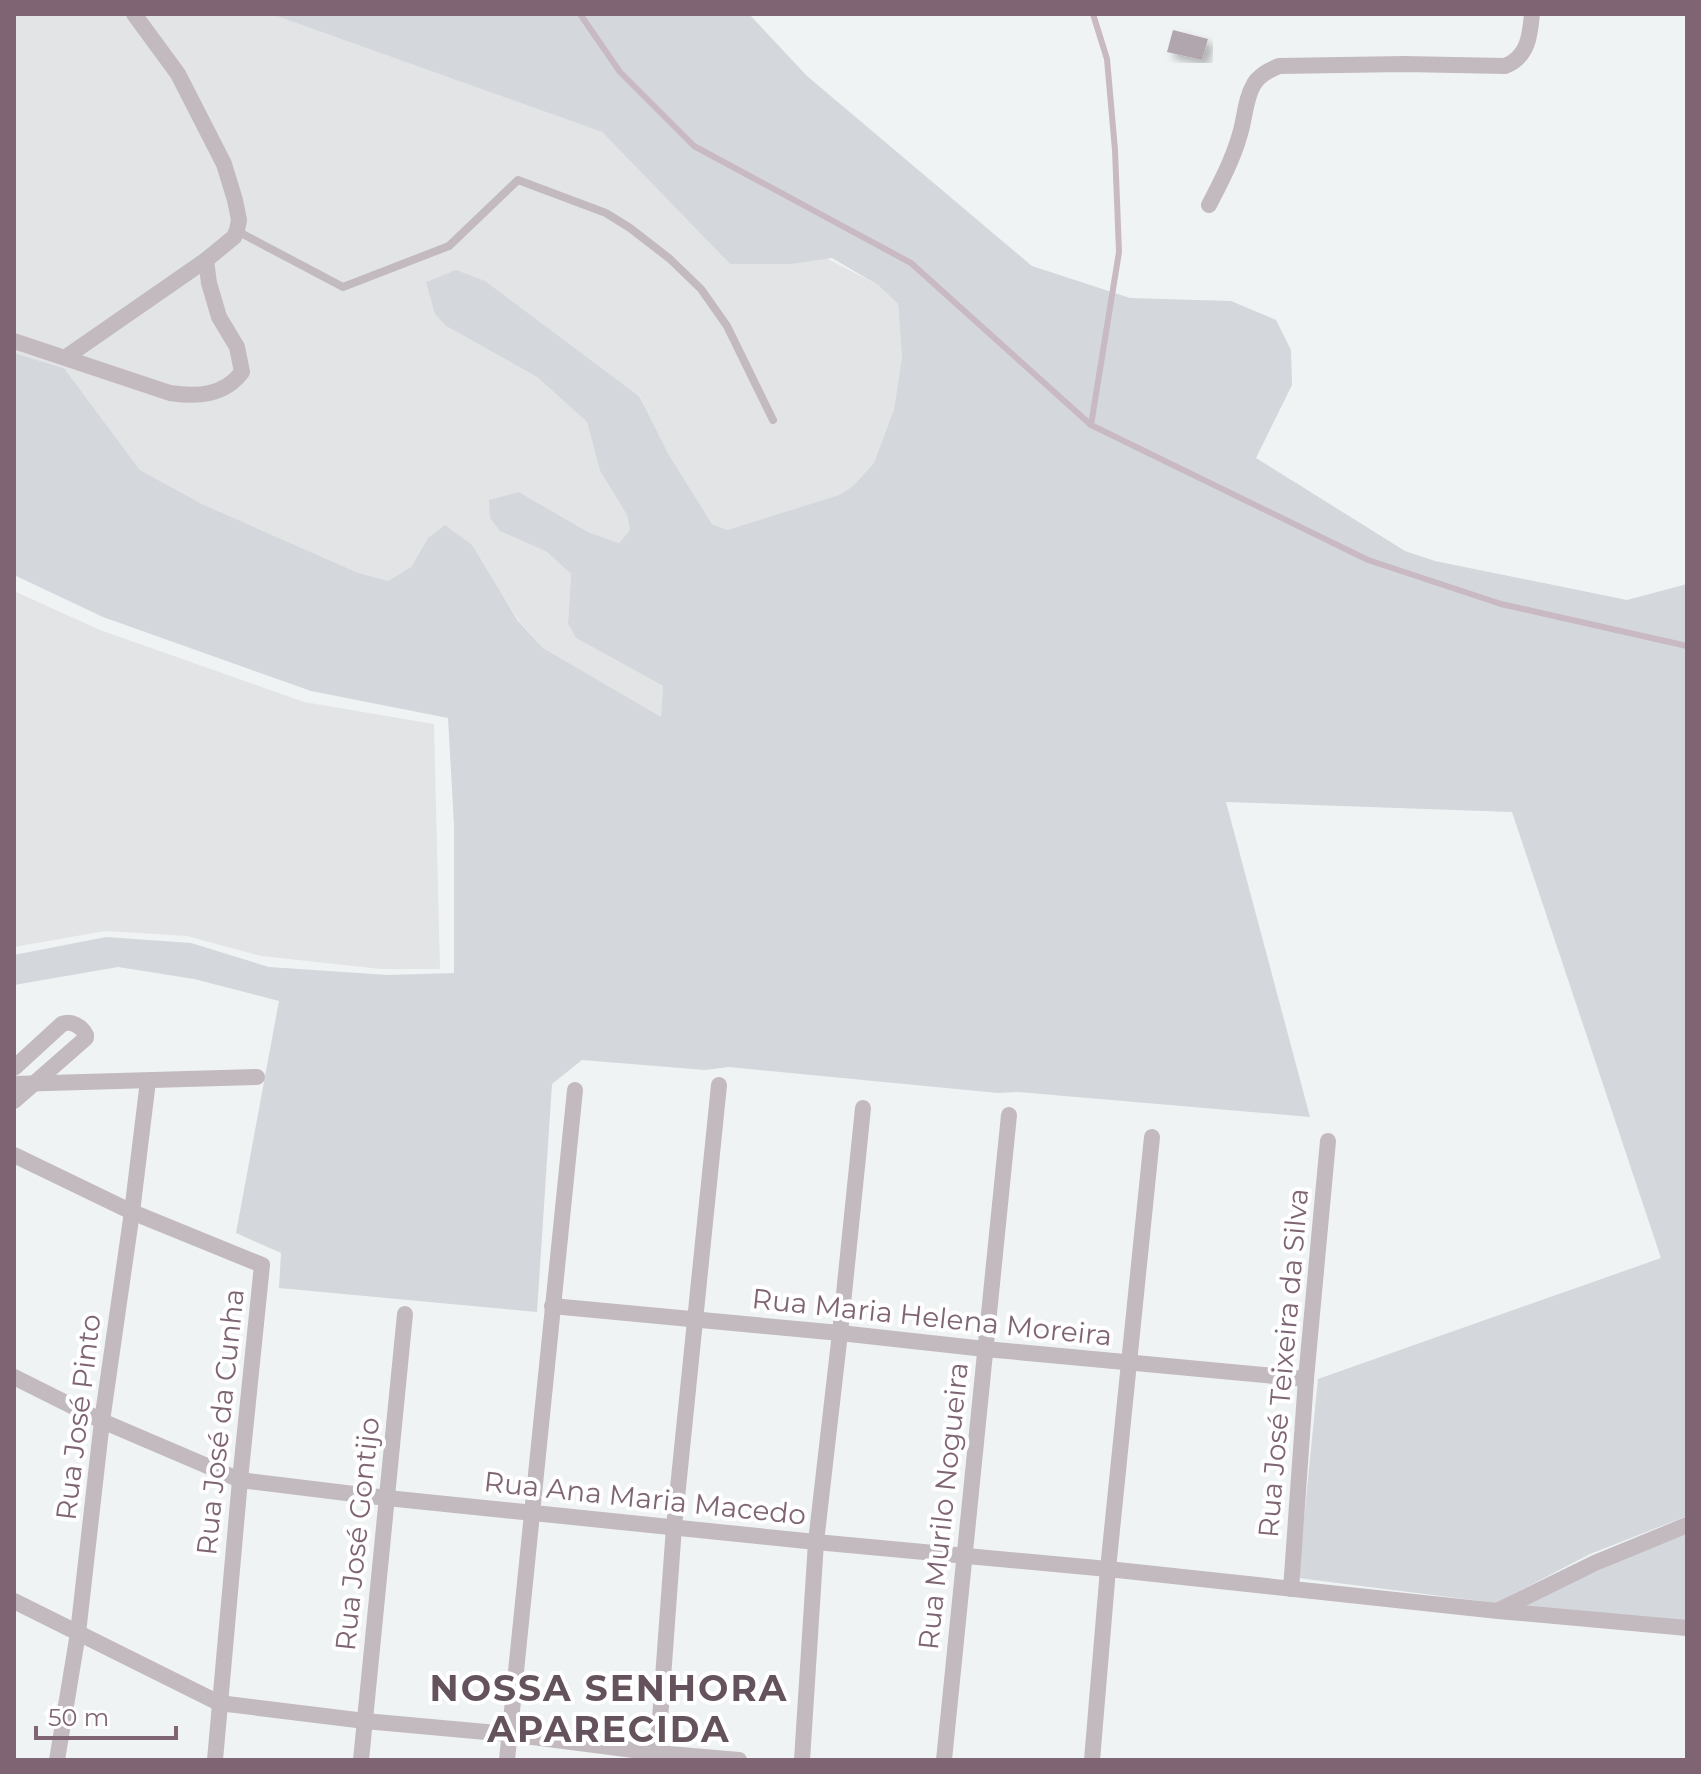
<svg xmlns="http://www.w3.org/2000/svg" width="1701" height="1774" viewBox="0 0 1701 1774" font-family="Montserrat,sans-serif">
	<style>
		.built { fill: #e3e4e5 }
		.green { fill: #d4d7dc }
		.lines { fill: none; stroke-linecap: round; stroke-linejoin: round }
		.stream { stroke: #c8b9c3; stroke-width: 6 }
		.building { fill: #b2a6ae; filter: url(#shadow) }
		.lane { stroke: #c2babf; stroke-width: 8 }
		.street { stroke: #c2babf; stroke-width: 16 }
		.labels { text-anchor: middle; dominant-baseline: central; stroke-width: 8; stroke-linejoin: round; paint-order: stroke }
		.street-label { font-size: 28px; fill: #7f6473; stroke: #fff }
		.district-label { font-size: 36px; font-weight: bold; letter-spacing: 2px; fill: #64525c; stroke: #fff }
	</style>
	<defs>
		<filter id="shadow"><feDropShadow dx="6" dy="6" stdDeviation="4" flood-color="#0004"/></filter>
	</defs>
	<rect width="100%" height="100%" fill="#f0f3f3"/>
	<g class="built">
		<polygon points="14,14 271,14 602,132 730,264 787,264 826,258 878,285 898,304 902,357 894,409 874,463 853,486 839,495 727,530 712,524 669,455 640,396 446,326 537,377 587,422 600,471 627,515 630,530 619,543 588,532 519,492 501,531 547,552 571,574 568,624 576,638 663,686 661,718 543,648 519,621 495,584 428,538 411,567 388,581 356,572 202,504 140,470 64,368 14,353"/>
		<polygon points="14,591 100,630 304,702 434,724 440,969 381,969 261,956 187,936 105,931 14,947"/>
	</g>
	<g class="green">
		<polygon points="271,14 749,14 807,76 1032,266 1130,298 1231,301 1276,320 1291,350 1292,385 1256,458 1405,551 1435,561 1627,600 1687,584 1687,1516 1590,1554 1496,1603 1298,1578 1318,1379 1661,1258 1512,812 1226,802 1310,1117 1018,1092 998,1093 729,1067 705,1070 582,1060 552,1084 537,1312 279,1288 281,1253 236,1233 279,1001 194,979 118,967 14,985 14,955 106,937 191,943 269,967 388,975 454,973 454,825 448,718 311,691 103,617 14,575 14,353 64,368 140,470 202,504 356,572 388,581 411,567 428,538 445,525 472,545 518,621 543,648 661,717 663,686 576,638 568,624 571,574 547,552 500,531 490,518 489,500 519,492 588,532 619,543 630,530 627,515 600,471 587,422 537,377 446,326 435,314 426,282 456,270 485,281 640,397 669,455 712,524 727,530 839,495 853,486 874,463 894,409 902,357 898,304 878,285 832,258 790,264 730,264 602,132"/>
		<polygon points="1687,1531 1687,1622 1514,1608"/>
	</g>
	<g class="lines">
		<g class="stream">
			<polyline points="580,14 620,72 694,146 911,263 1091,425 1368,560 1501,604 1687,646"/>
			<polyline points="1091,425 1119,252 1115,150 1107,59 1093,14"/>
		</g>
	</g>
	<polygon class="building" points="1173,30 1208,39 1202,60 1167,52"/>
	<g class="lines">
		<polyline class="lane" points="237,231 343,287 449,246 518,180 606,213 630,228 670,259 701,289 727,326 773,420"/>
		<g class="street">
			<path d="M 1209,205 C 1221,182 1233,159 1240,134 C 1245,118 1245,99 1254,84 C 1259,75 1269,70 1279,66 L 1404,64 L 1505,66 C 1528,57 1530,36 1532,14"/>
			<path d="M 14,341 L 170,393 C 197,397 224,396 242,372 L 237,347 L 219,317 L 209,283 L 206,260"/>
			<polyline points="66,357 206,260 234,237 237,230 239,220 235,200 224,164 178,74 134,14"/>
			<path d="M 14,1068 L 62,1024 C 72,1020 82,1027 86,1035 L 86,1038 L 14,1101"/>
			<polyline points="14,1084 257,1077"/>
			<polyline points="14,1155 132,1212 262,1265 240,1480 215,1760"/>
			<polyline points="552,1306 840,1333 985,1349 1306,1379"/>
			<polyline points="14,1377 102,1421 240,1480 387,1498 816,1542 1108,1569 1498,1611 1687,1628"/>
			<polyline points="1291,1589 1306,1379 1328,1141"/>
			<polyline points="14,1601 219,1703 365,1721 508,1734 657,1753 739,1760"/>
			<polyline points="1499,1610 1595,1563 1687,1525"/>
			<polyline points="57,1760 78,1633 102,1421 132,1212 148,1081"/>
			<polyline points="361,1760 405,1314"/>
			<polyline points="507,1760 575,1090"/>
			<polyline points="657,1760 674,1527 719,1085"/>
			<polyline points="802,1760 816,1542 840,1333 863,1108"/>
			<polyline points="944,1760 1009,1115"/>
			<polyline points="1092,1760 1108,1569 1152,1137"/>
		</g>
	</g>
	<g class="labels">
		<g class="street-label">
			<text transform="translate(932 1317) rotate(6)">Rua Maria Helena Moreira</text>
			<text transform="translate(1283 1363) rotate(-85)">Rua José Teixeira da Silva</text>
			<text transform="translate(78 1417) rotate(-83)">Rua José Pinto</text>
			<text transform="translate(220 1422) rotate(-84)">Rua José da Cunha</text>
			<text transform="translate(645 1498) rotate(6)">Rua Ana Maria Macedo</text>
			<text transform="translate(943 1506) rotate(-84)">Rua Murilo Nogueira</text>
			<text transform="translate(357 1534) rotate(-84)">Rua José Gontijo</text>
		</g>
		<g class="district-label">
			<text x="609" y="1688">NOSSA SENHORA<tspan x="609" dy="41">APARECIDA</tspan></text>
		</g>
	</g>
	<rect width="1701" height="1774" fill="none" stroke="#7f6473" stroke-width="32"/>
	<path d="M36 1726v12h140v-12" fill="none" stroke="#7f6473" stroke-width="4"/>
	<text x="48" y="1726" font-size="24" fill="#7f6473" stroke="#ffffff" stroke-width="6" paint-order="stroke">50 m</text>
</svg>
